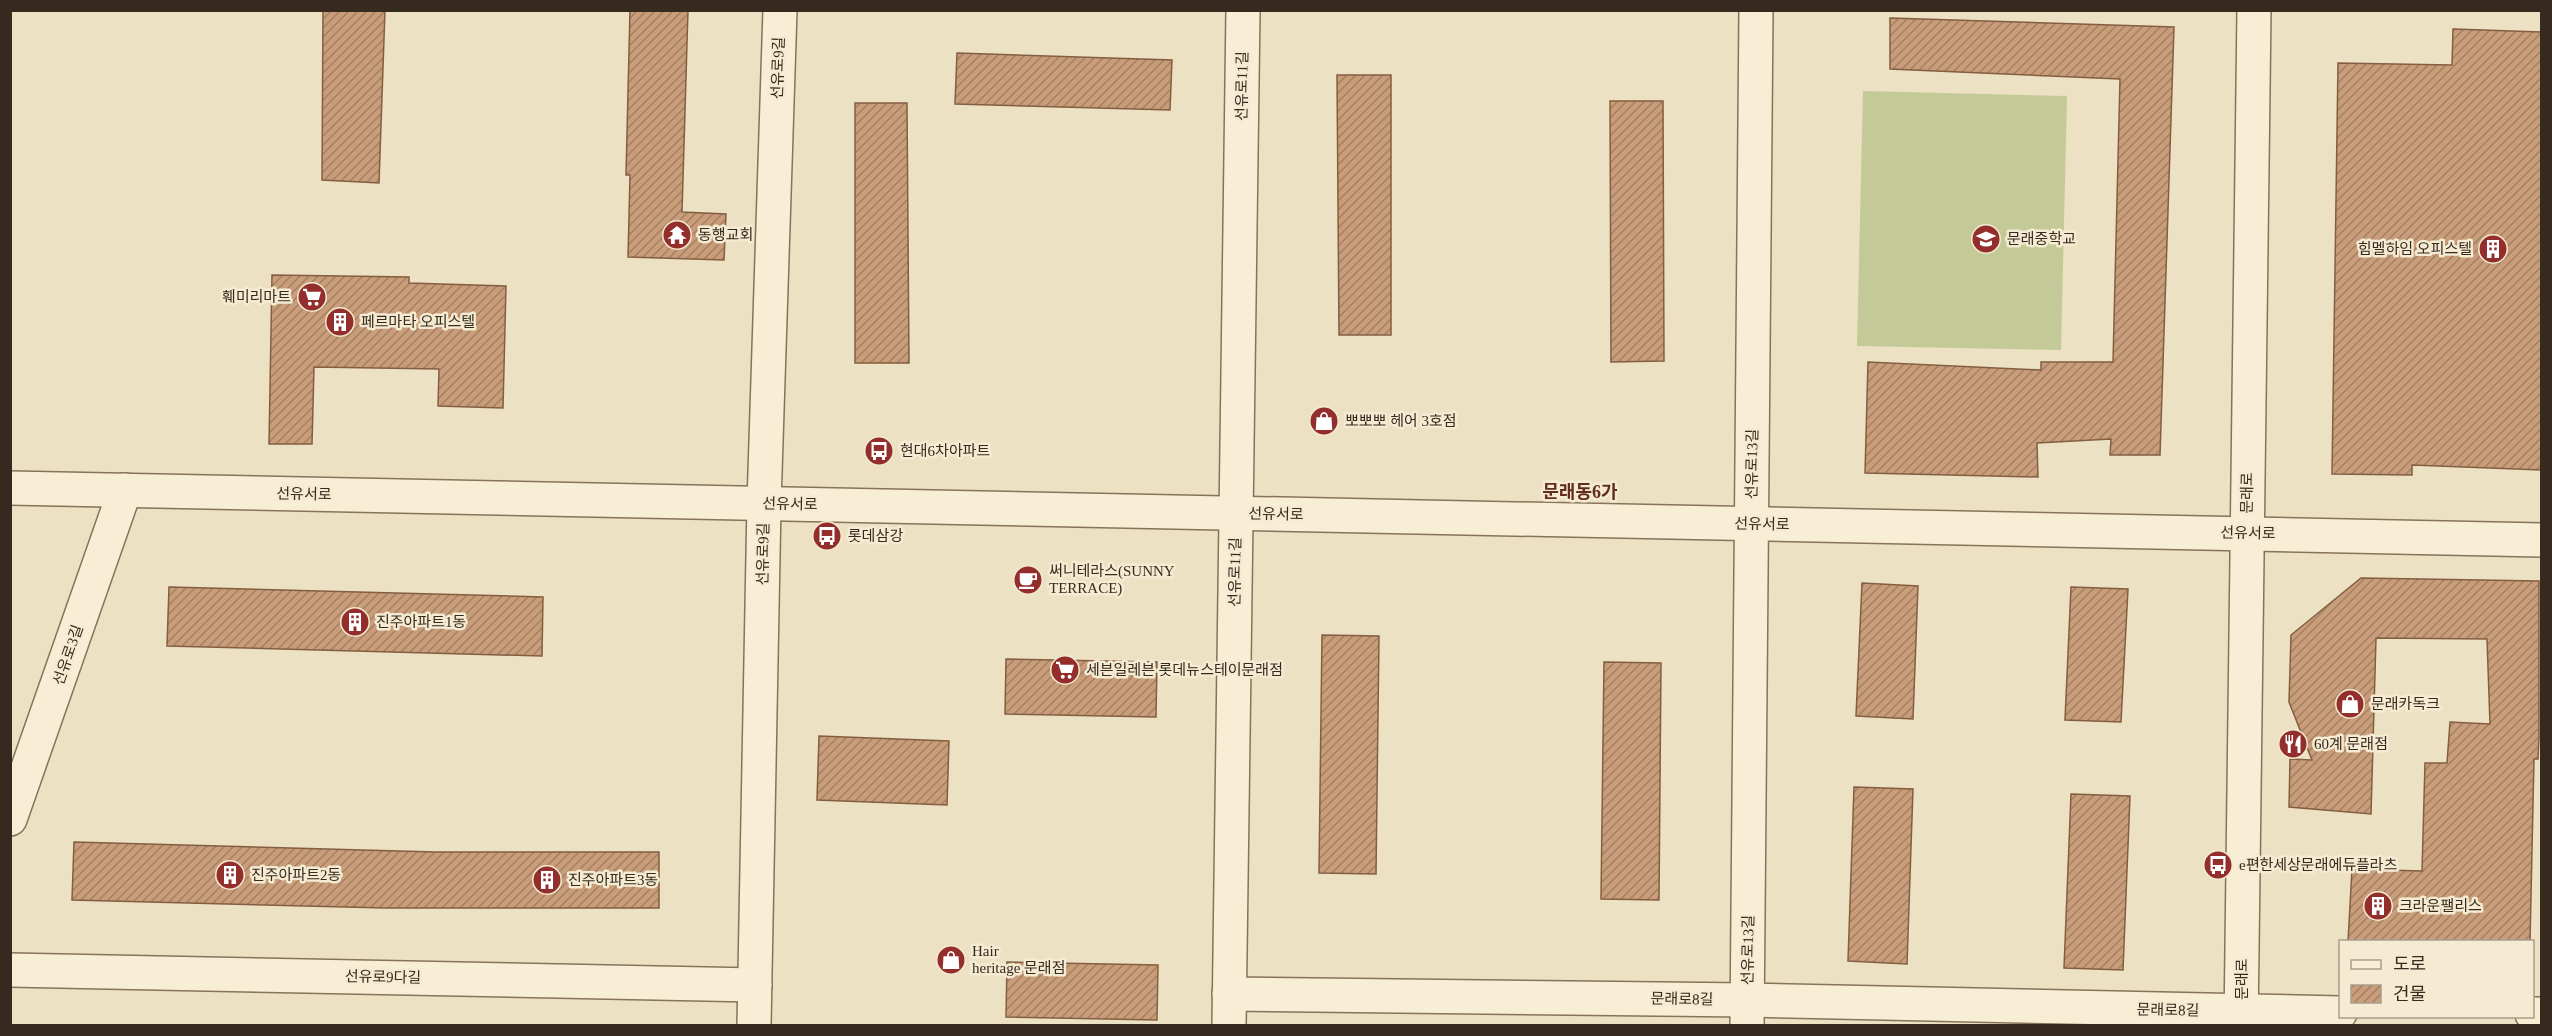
<svg xmlns="http://www.w3.org/2000/svg" width="2552" height="1036" viewBox="0 0 2552 1036" font-family="'Times New Roman','Noto Sans KR',serif">
	<style>
		.grass { fill: #c3ca97 }
		.building { fill: url(#building-hatch); stroke: #845e41; stroke-width: 1.5 }
		.lines { fill: none; stroke-linecap: round; stroke-linejoin: round }
		.minor-casing { stroke: #86735a; stroke-width: 36 }
		.minor { stroke: #f8eed6; stroke-width: 33 }
		.labels { text-anchor: middle; dominant-baseline: central; stroke-width: 5; stroke-linejoin: round; paint-order: stroke }
		.street-label { font-size: 15px; fill: #362a1e; stroke: #f4ebd2 }
		.poi-label { font-size: 15px; fill: #362a1e; stroke: #f4ebd2; text-anchor: start }
		.quarter-label { font-size: 18px; font-weight: bold; fill: #622f1f; stroke: #f4ebd2 }
	</style>
	<defs>
		<pattern id="building-hatch" width="6" height="6" patternUnits="userSpaceOnUse" patternTransform="scale(1.5)"><rect width="6" height="6" fill="#c99d7a"/><path d="M-1 1l2-2M0 6l6-6M5 7l2-2" fill="none" stroke="#a48063"/></pattern>
	</defs>
	<rect width="100%" height="100%" fill="#ece1c3"/>
	<polygon class="grass" points="1863,91 2067,96 2061,350 1857,346"/>
	<g class="building">
		<polygon points="323,10 385,10 379,183 322,180"/>
		<polygon points="630,10 688,10 682,212 726,214 724,260 628,257 630,175 626,175"/>
		<polygon points="1890,18 2174,27 2160,455 2110,455 2111,439 2037,443 2038,477 1865,473 1868,362 2041,370 2041,362 2113,362 2120,79 1890,69"/>
		<polygon points="2453,29 2541,32 2541,470 2412,465 2412,475 2332,474 2338,63 2452,65"/>
		<polygon points="957,53 1172,60 1170,110 955,104"/>
		<polygon points="1337,75 1391,75 1391,335 1339,335"/>
		<polygon points="1610,101 1663,101 1664,361 1611,362"/>
		<polygon points="855,103 907,103 909,363 855,363"/>
		<polygon points="272,275 409,277 409,283 506,286 503,408 438,406 439,369 314,367 312,444 269,444"/>
		<polygon points="2361,578 2539,581 2539,737 2538,759 2534,759 2530,942 2348,942 2352,869 2422,871 2425,763 2447,763 2450,722 2490,724 2487,639 2376,638 2371,814 2289,807 2290,759 2312,760 2289,702 2291,635"/>
		<polygon points="1862,583 1918,586 1913,719 1856,716"/>
		<polygon points="169,587 543,597 542,656 167,646"/>
		<polygon points="2071,587 2128,589 2121,722 2065,720"/>
		<polygon points="1322,635 1379,636 1376,874 1319,873"/>
		<polygon points="1006,659 1157,662 1156,717 1005,714"/>
		<polygon points="1604,662 1661,663 1659,900 1601,899"/>
		<polygon points="819,736 949,741 947,805 817,800"/>
		<polygon points="1854,787 1913,789 1907,964 1848,961"/>
		<polygon points="2071,794 2130,796 2123,970 2064,968"/>
		<polygon points="74,842 435,852 659,852 659,908 386,908 72,900"/>
		<polygon points="1007,962 1158,965 1157,1020 1006,1017"/>
	</g>
	<g class="lines">
		<g class="minor-casing">
			<g id="minor">
				<polyline points="10,488 2542,540"/>
				<polyline points="10,819 125,490"/>
				<polyline points="10,970 755,985"/>
				<polyline points="1229,994 1748,1000 2340,1013"/>
				<polyline points="2532,1014 2542,1014"/>
				<polyline points="754,1026 764,503 780,10"/>
				<polyline points="1229,1026 1243,10"/>
				<polyline points="1747,1026 1756,10"/>
				<polyline points="2241,1026 2254,10"/>
			</g>
		</g>
		<use href="#minor" class="minor"/>
	</g>
	<defs>
		<g id="temple-disc" transform="scale(1.5)"><circle r="9.5" fill="#932e2c" stroke="#f4ebd2"/><path d="M0-6L5-2H3V0L6.5 2.5H4V6H1.5V3h-3V6H-4V2.5H-6.5L-3 0V-2H-5Z" fill="#fff"/></g>
		<g id="school-disc" transform="scale(1.5)"><circle r="9.5" fill="#932e2c" stroke="#f4ebd2"/><path d="M0-5L7-2L0 1L-7-2ZM-4 1L0 2.5L4 1V4Q0 6-4 4Z" fill="#fff"/></g>
		<g id="building-disc" transform="scale(1.5)"><circle r="9.5" fill="#932e2c" stroke="#f4ebd2"/><path d="M-4-6H4V6H1V3H-1V6H-4ZM-2.5-4.3h1.7v1.8h-1.7ZM.8-4.3h1.7v1.8H.8ZM-2.5-1h1.7V.8h-1.7ZM.8-1h1.7V.8H.8Z" fill="#fff"/></g>
		<g id="supermarket-disc" transform="scale(1.5)"><circle r="9.5" fill="#932e2c" stroke="#f4ebd2"/><path d="M-6-5.5h2.5l.6 2H6L4.5 2H-2.5L-4.4-4H-6ZM-1.5 3.2a1.3 1.3 0 1 0 .1 0ZM3 3.2a1.3 1.3 0 1 0 .1 0Z" fill="#fff"/></g>
		<g id="shop-disc" transform="scale(1.5)"><circle r="9.5" fill="#932e2c" stroke="#f4ebd2"/><path d="M-5-2.5h2.3a2.7 3.5 0 0 1 5.4 0H5L5.5 6h-11ZM-1.5-2.5h3a1.5 2.3 0 0 0-3 0Z" fill="#fff"/></g>
		<g id="bus-disc" transform="scale(1.5)"><circle r="9.5" fill="#932e2c" stroke="#f4ebd2"/><path d="M-5-6H5V4H4V6H2V4H-2V6H-4V4H-5ZM-3.5-4V0h7V-4ZM-3.5 1.2v1.5H-2V1.2ZM2 1.2v1.5H3.5V1.2Z" fill="#fff"/></g>
		<g id="cafe-disc" transform="scale(1.5)"><circle r="9.5" fill="#932e2c" stroke="#f4ebd2"/><path d="M-5.5-4.5H6V0H3Q3 3.5 0 3.5H-2.5Q-5.5 3.5-5.5 0ZM3-3.2v2h1.7v-2ZM-6 4.5H4V6H-6Z" fill="#fff"/></g>
		<g id="restaurant-disc" transform="scale(1.5)"><circle r="9.5" fill="#932e2c" stroke="#f4ebd2"/><path d="M-5-6h1v4h1v-4h1v4h1v-4h1v5L-1.5 .5V6h-2V.5L-5-1ZM5-6V6H3V1.5H1.5Q1.5-4 5-6Z" fill="#fff"/></g>
	</defs>
	<g fill-rule="evenodd">
		<use href="#temple-disc" x="677" y="235"/>
		<use href="#school-disc" x="1986" y="239"/>
		<use href="#building-disc" x="2493" y="249"/>
		<use href="#supermarket-disc" x="312" y="297"/>
		<use href="#building-disc" x="340" y="322"/>
		<use href="#shop-disc" x="1324" y="421"/>
		<use href="#bus-disc" x="879" y="451"/>
		<use href="#bus-disc" x="827" y="536"/>
		<use href="#cafe-disc" x="1028" y="580"/>
		<use href="#building-disc" x="355" y="622"/>
		<use href="#supermarket-disc" x="1065" y="670"/>
		<use href="#shop-disc" x="2350" y="704"/>
		<use href="#restaurant-disc" x="2293" y="744"/>
		<use href="#bus-disc" x="2218" y="865"/>
		<use href="#building-disc" x="230" y="875"/>
		<use href="#building-disc" x="547" y="880"/>
		<use href="#building-disc" x="2378" y="906"/>
		<use href="#shop-disc" x="951" y="960"/>
	</g>
	<g class="labels">
		<g class="street-label">
			<text transform="translate(778 68) rotate(-88)">선유로9길</text>
			<text transform="translate(1242 86) rotate(-89)">선유로11길</text>
			<text transform="translate(1752 464) rotate(-89)">선유로13길</text>
			<text transform="translate(2247 493) rotate(-89)">문래로</text>
			<text transform="translate(304 494) rotate(1)">선유서로</text>
			<text transform="translate(790 504) rotate(1)">선유서로</text>
			<text transform="translate(1276 514) rotate(1)">선유서로</text>
			<text transform="translate(1762 524) rotate(1)">선유서로</text>
			<text transform="translate(2248 533) rotate(1)">선유서로</text>
			<text transform="translate(763 554) rotate(-89)">선유로9길</text>
			<text transform="translate(1235 572) rotate(-89)">선유로11길</text>
			<text transform="translate(68 655) rotate(-71)">선유로3길</text>
			<text transform="translate(1748 950) rotate(-89)">선유로13길</text>
			<text transform="translate(383 977) rotate(1)">선유로9다길</text>
			<text transform="translate(2242 979) rotate(-90)">문래로</text>
			<text transform="translate(1682 999) rotate(1)">문래로8길</text>
			<text transform="translate(2168 1010) rotate(1)">문래로8길</text>
		</g>
		<g class="poi-label">
			<text x="698" y="235">동행교회</text>
			<text x="2007" y="239">문래중학교</text>
			<text x="2472" y="249" text-anchor="end">힘멜하임 오피스텔</text>
			<text x="291" y="297" text-anchor="end">훼미리마트</text>
			<text x="361" y="322">페르마타 오피스텔</text>
			<text x="1345" y="421">뽀뽀뽀 헤어 3호점</text>
			<text x="900" y="451">현대6차아파트</text>
			<text x="848" y="536">롯데삼강</text>
			<text x="1049" y="571">써니테라스(SUNNY<tspan x="1049" dy="17">TERRACE)</tspan></text>
			<text x="376" y="622">진주아파트1동</text>
			<text x="1086" y="670">세븐일레븐 롯데뉴스테이문래점</text>
			<text x="2371" y="704">문래카독크</text>
			<text x="2314" y="744">60계 문래점</text>
			<text x="2239" y="865">e편한세상문래에듀플라츠</text>
			<text x="251" y="875">진주아파트2동</text>
			<text x="568" y="880">진주아파트3동</text>
			<text x="2399" y="906">크라운팰리스</text>
			<text x="972" y="951">Hair<tspan x="972" dy="17">heritage 문래점</tspan></text>
		</g>
		<g class="quarter-label">
			<text x="1580" y="492">문래동6가</text>
		</g>
	</g>
	<rect width="2552" height="1036" fill="none" stroke="#362a1e" stroke-width="24"/>
	<rect x="2339" y="940" width="195" height="78" fill="#f4ebd2" stroke="#a89e8a" stroke-width="1.5"/>
	<rect x="2351" y="960" width="30" height="9" fill="#f8eed6" stroke="#a89e8a" stroke-width="1.5"/>
	<text x="2393" y="970" font-size="18" fill="#362a1e">도로</text>
	<rect x="2351" y="985" width="30" height="18" fill="url(#building-hatch)" stroke="#a89e8a" stroke-width="1.5"/>
	<text x="2393" y="1000" font-size="18" fill="#362a1e">건물</text>
</svg>
